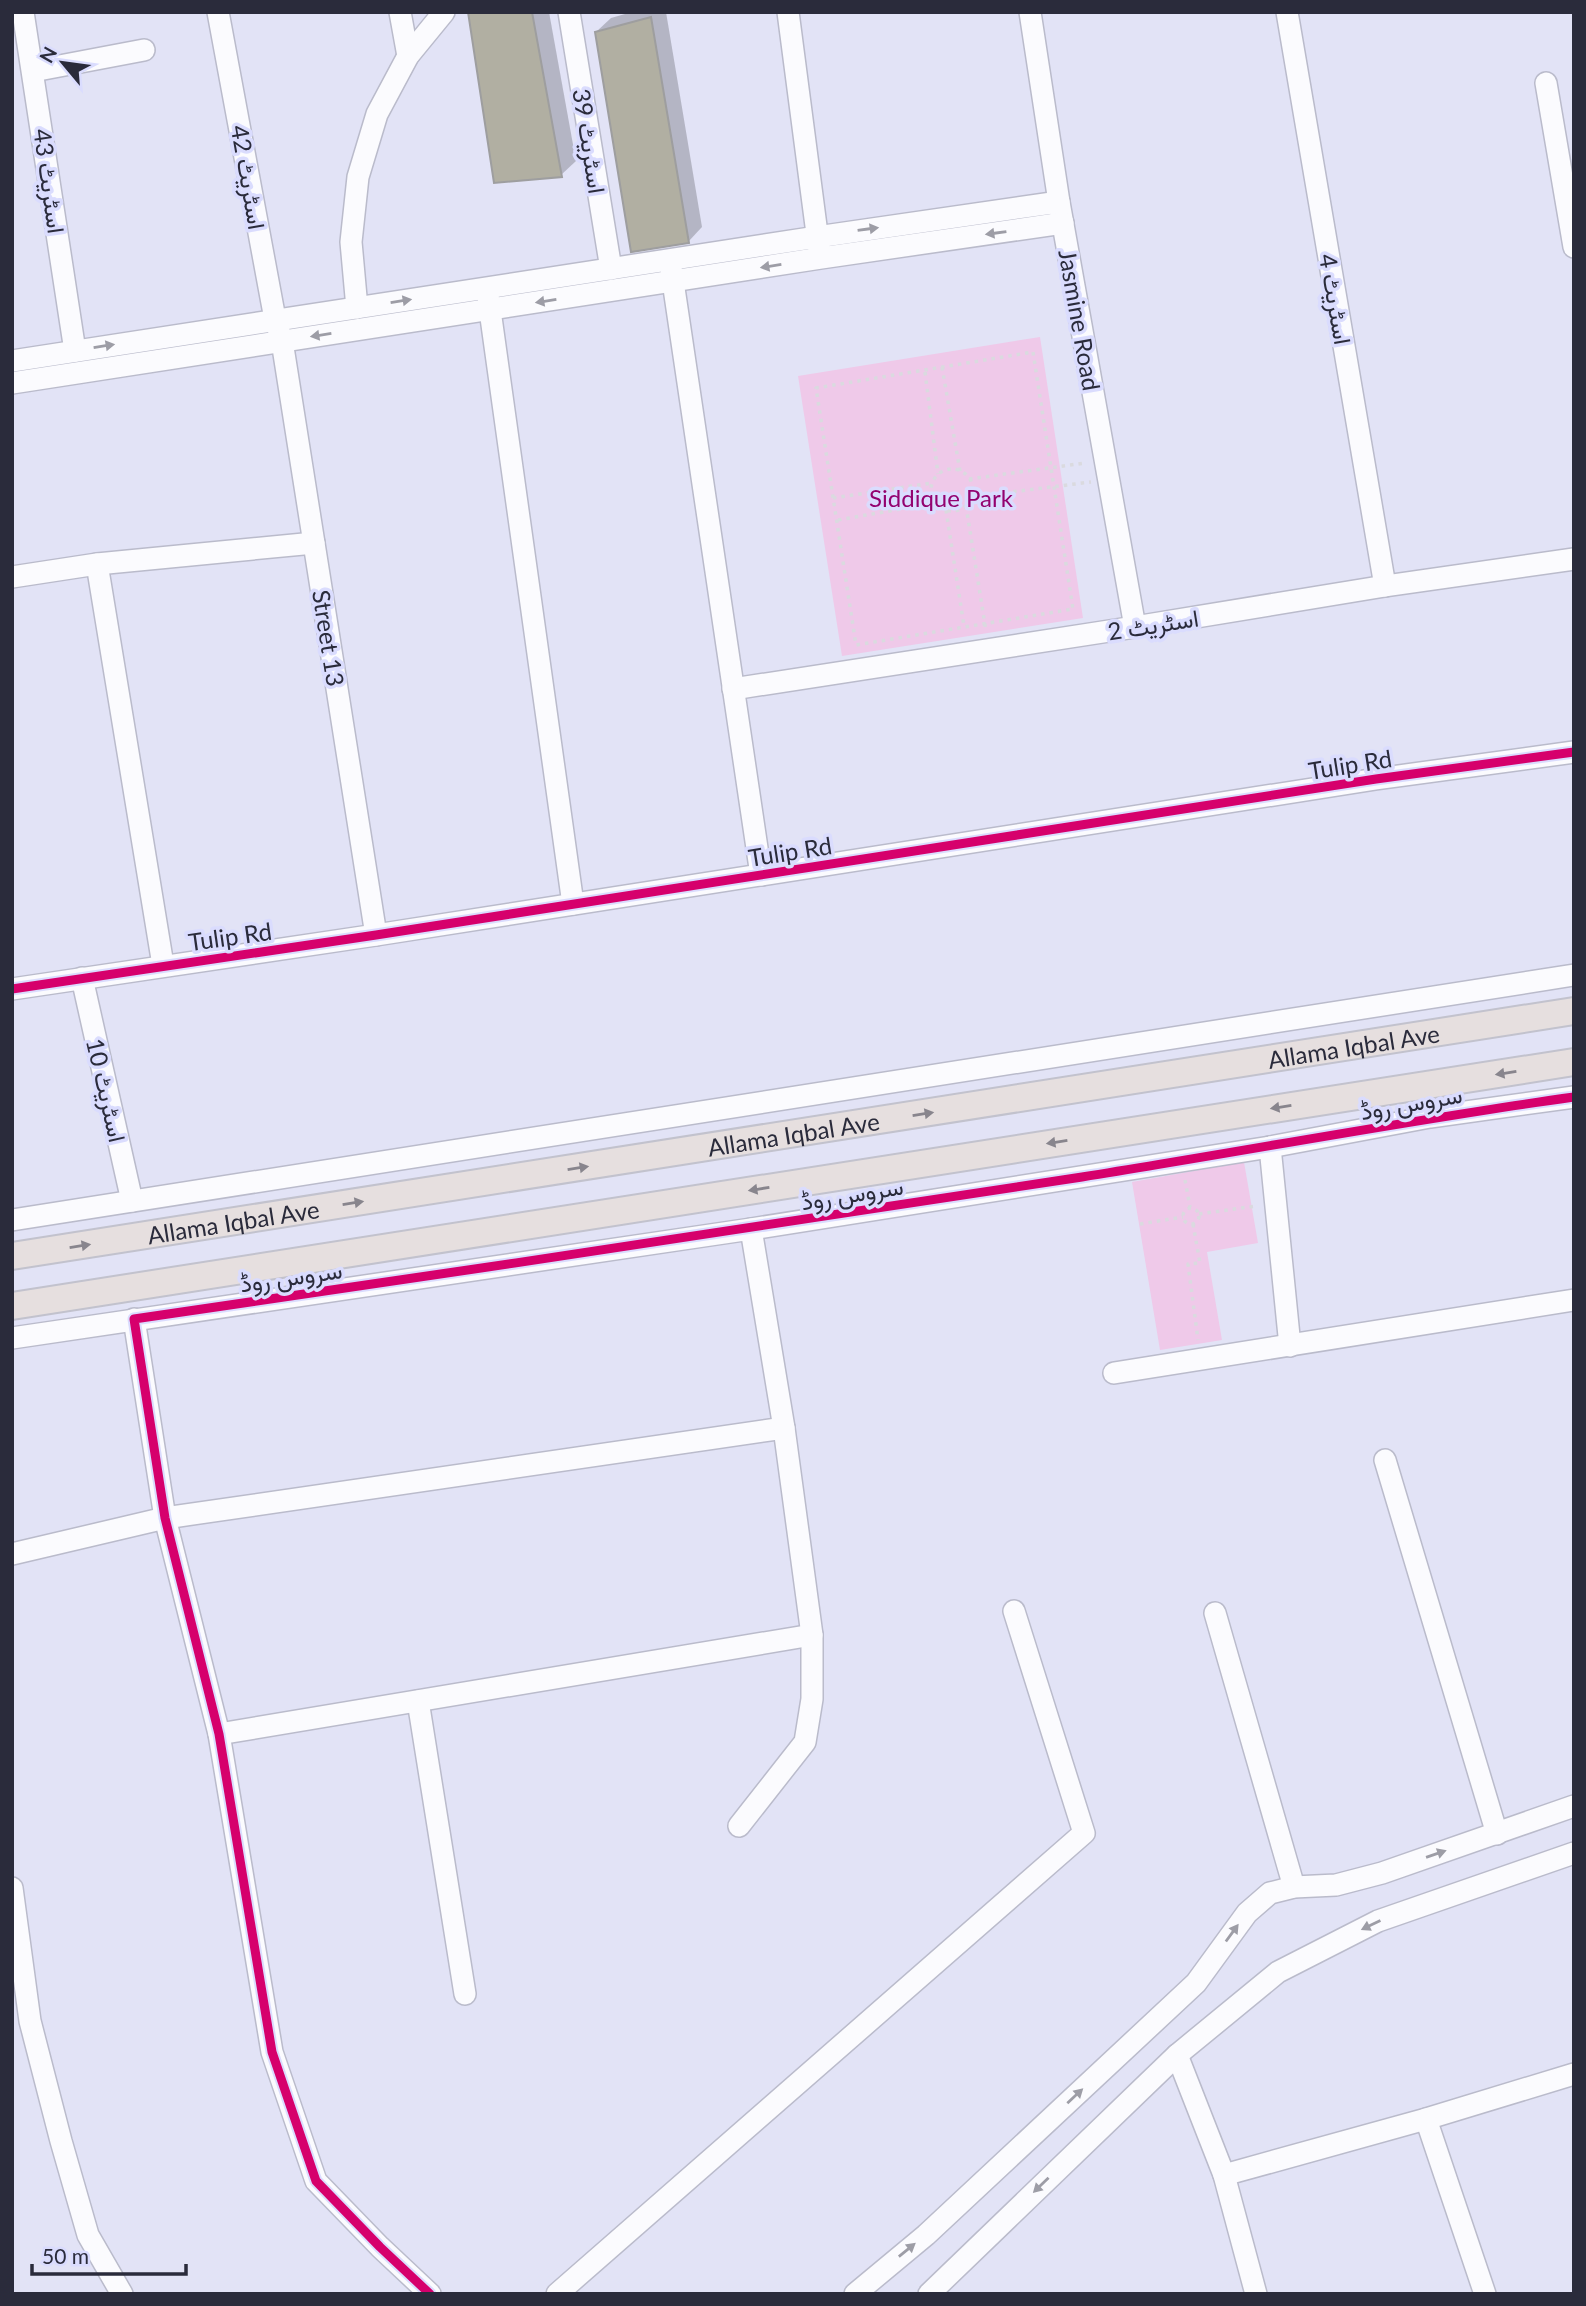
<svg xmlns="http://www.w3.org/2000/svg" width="1586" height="2306" viewBox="0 0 1586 2306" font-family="Lato,Vazirmatn,sans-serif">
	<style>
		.green { fill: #efc9e9 }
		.shadow { fill: #0003 }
		.building { fill: #b1afa2; stroke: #9e9e9f; stroke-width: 2 }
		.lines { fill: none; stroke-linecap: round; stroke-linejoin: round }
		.minor-casing { stroke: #babbcb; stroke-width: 24 }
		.major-casing { stroke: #c2c2cd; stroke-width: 30 }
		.path { stroke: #dadadf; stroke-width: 3.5; stroke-dasharray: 3.5 5; stroke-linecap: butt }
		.minor { stroke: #fbfbfe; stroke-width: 21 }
		.major { stroke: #e6dfdf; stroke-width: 26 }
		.cycleway-casing { stroke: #dadcfe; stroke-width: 13 }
		.cycleway { stroke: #d6006c; stroke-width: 9 }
		.oneway { fill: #9d9da6 }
		.oneway2 { fill: #88858d }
		.labels { text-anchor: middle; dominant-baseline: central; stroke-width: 7; stroke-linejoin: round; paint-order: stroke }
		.street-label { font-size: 24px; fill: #2a2b3b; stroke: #dadcfe }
		.park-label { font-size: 24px; fill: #930270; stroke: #dadcfe }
	</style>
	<rect width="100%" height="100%" fill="#e2e3f6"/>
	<g class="green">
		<polygon points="1040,337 1083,618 842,656 798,376"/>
		<polygon points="1244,1162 1258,1243 1207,1252 1222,1340 1160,1350 1132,1182"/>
	</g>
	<g class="shadow">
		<polygon points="473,12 549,12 576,161 561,175"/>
		<polygon points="632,12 666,12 702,227 688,242 596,32 611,18"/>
	</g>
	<g class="building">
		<polygon points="468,12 532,12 562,177 494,183"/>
		<polygon points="651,17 689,243 631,252 595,32"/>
	</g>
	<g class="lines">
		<g class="minor-casing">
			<g id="minor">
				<polyline points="23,12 75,351"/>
				<polyline points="218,12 275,319 282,341 376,935"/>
				<polyline points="400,12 408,56"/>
				<polyline points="569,12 611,269"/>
				<polyline points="788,12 819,249"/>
				<polyline points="1030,12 1059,202 1135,627"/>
				<polyline points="1287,12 1385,586"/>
				<polyline points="33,71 144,50"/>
				<polyline points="1546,83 1574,247"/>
				<polyline points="671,268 761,875"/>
				<polyline points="488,296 573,904"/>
				<polyline points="357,308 351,242 358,177 377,114 408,56 444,12"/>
				<polyline points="12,361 817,237 1059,202"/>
				<polyline points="12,383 821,258 1063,223"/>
				<polyline points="97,564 163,965"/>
				<polyline points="12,577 97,564 314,543"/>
				<polyline points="733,689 1135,627 1385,586 1574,559"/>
				<polyline points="82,978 132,1201"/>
				<polyline points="12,989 376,935 1376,779 1574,752"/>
				<polyline points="1270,1147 1290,1346"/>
				<polyline points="12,1220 1574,975"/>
				<polyline points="134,1319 165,1518 219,1734 272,2052 316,2181 380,2247 430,2294"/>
				<polyline points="12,1338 751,1229 1270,1147 1430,1117 1574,1097"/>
				<polyline points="1114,1373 1574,1300"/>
				<polyline points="1385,1460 1497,1834"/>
				<polyline points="12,1554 165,1518 784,1428"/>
				<polyline points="1215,1613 1294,1887"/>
				<polyline points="418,1701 465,1994"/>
				<polyline points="219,1734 812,1635"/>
				<polyline points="739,1826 805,1742 812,1699 812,1635 784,1428 751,1229"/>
				<polyline points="12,1888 30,2021 61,2141 88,2235 122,2294"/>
				<polyline points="1177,2055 1224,2175 1256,2294"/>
				<polyline points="1426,2119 1485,2294"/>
				<polyline points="1224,2175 1426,2119 1574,2074"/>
				<polyline points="557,2294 1084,1833 1014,1611"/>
				<polyline points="855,2294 926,2235 1196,1983 1247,1913 1270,1893 1294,1887 1336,1885 1382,1873 1574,1806"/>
				<polyline points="929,2294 1177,2055 1278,1972 1378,1921 1574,1853"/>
			</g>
		</g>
		<g class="major-casing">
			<g id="major">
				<path id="s1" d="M 12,1256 L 1574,1011"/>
				<polyline points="12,1306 1574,1062"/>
			</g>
		</g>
		<g class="path">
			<polygon points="1033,352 1073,609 856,645 816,388"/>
			<polyline points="942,367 960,471"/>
			<polyline points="925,372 938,474"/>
			<circle cx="952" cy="490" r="21"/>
			<polyline points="969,479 1085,463"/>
			<polyline points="971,497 1091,482"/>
			<polyline points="833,498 932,483"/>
			<polyline points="966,506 986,631"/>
			<polyline points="946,510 964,626"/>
			<polyline points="838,520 935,503"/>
			<polyline points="1185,1180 1190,1207"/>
			<circle cx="1191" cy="1216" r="8"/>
			<polyline points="1199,1214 1256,1206"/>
			<polyline points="1140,1224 1183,1217"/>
			<polyline points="1193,1224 1200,1263 1188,1264 1198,1340"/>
		</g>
		<use href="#minor" class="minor"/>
		<use href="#major" class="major"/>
		<g class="cycleway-casing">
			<g id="cycleway">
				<polyline points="12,989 376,935 1376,779 1574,752"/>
				<path d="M 430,2294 L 380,2247 L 316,2181 L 272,2052 L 219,1734 L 165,1518 L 134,1319 C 450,1273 767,1226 1082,1177 C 1246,1151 1409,1120 1574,1097"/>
			</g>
		</g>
		<use href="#cycleway" class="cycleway"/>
	</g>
	<defs><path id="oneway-solid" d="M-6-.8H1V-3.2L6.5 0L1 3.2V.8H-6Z" transform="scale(1.75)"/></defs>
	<g class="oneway">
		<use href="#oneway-solid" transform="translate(868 229) rotate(-8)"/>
		<use href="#oneway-solid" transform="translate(996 233) rotate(172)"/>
		<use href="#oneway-solid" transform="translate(771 266) rotate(171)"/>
		<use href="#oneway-solid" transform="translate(401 301) rotate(-9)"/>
		<use href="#oneway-solid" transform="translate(546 301) rotate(171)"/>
		<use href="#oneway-solid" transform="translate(321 335) rotate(171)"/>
		<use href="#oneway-solid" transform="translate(104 346) rotate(-9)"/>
		<use href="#oneway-solid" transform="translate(1436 1854) rotate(-19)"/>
		<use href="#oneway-solid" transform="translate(1371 1925) rotate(154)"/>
		<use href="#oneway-solid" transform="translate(1232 1933) rotate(-54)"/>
		<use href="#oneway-solid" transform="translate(1075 2096) rotate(-43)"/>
		<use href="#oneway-solid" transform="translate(1041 2185) rotate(136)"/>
		<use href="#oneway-solid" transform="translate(907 2250) rotate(-39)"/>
	</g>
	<g class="oneway2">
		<use href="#oneway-solid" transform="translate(1506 1073) rotate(171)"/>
		<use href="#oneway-solid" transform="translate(1281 1107) rotate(171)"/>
		<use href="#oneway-solid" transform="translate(923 1114) rotate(-9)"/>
		<use href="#oneway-solid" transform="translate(1057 1142) rotate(171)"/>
		<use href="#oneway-solid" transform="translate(578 1168) rotate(-9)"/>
		<use href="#oneway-solid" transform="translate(759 1189) rotate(171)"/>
		<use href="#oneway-solid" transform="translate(353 1203) rotate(-9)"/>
		<use href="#oneway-solid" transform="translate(80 1246) rotate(-9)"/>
	</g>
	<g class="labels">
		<g class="street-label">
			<text transform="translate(590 141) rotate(81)">اسٹریٹ 39</text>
			<text transform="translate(249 177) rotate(80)">اسٹریٹ 42</text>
			<text transform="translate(50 181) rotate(82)">اسٹریٹ 43</text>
			<text transform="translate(1336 299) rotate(80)">اسٹریٹ 4</text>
			<text transform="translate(1080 320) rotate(80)">Jasmine Road</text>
			<text transform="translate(1153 624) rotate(-9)">اسٹریٹ 2</text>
			<text transform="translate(329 638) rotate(81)">Street 13</text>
			<text transform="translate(1350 764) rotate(-9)">Tulip Rd</text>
			<text transform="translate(790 851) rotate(-9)">Tulip Rd</text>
			<text transform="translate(230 936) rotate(-8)">Tulip Rd</text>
			<text stroke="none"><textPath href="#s1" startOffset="1358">Allama Iqbal Ave</textPath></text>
			<text transform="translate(107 1090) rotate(77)">اسٹریٹ 10</text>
			<text transform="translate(1411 1102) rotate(-10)">سروس روڈ</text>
			<text stroke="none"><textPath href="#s1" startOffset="791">Allama Iqbal Ave</textPath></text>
			<text transform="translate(852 1193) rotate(-9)">سروس روڈ</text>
			<text stroke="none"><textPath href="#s1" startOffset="224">Allama Iqbal Ave</textPath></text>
			<text transform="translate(291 1276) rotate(-8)">سروس روڈ</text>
		</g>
		<g class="park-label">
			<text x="941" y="497">Siddique Park</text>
		</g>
	</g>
	<rect width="1586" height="2306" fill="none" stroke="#2a2b3b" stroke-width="28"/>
	<g transform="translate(63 63) rotate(299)" stroke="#dadcfe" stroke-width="5" paint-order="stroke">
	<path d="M0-5L12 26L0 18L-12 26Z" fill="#2a2b3b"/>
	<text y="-10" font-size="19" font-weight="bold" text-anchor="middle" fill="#2a2b3b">N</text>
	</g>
	<path d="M32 2264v10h154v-10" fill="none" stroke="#2a2b3b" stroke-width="3.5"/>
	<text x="42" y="2264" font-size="21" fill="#2a2b3b" stroke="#dadcfe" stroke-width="5" paint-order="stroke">50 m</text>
</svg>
